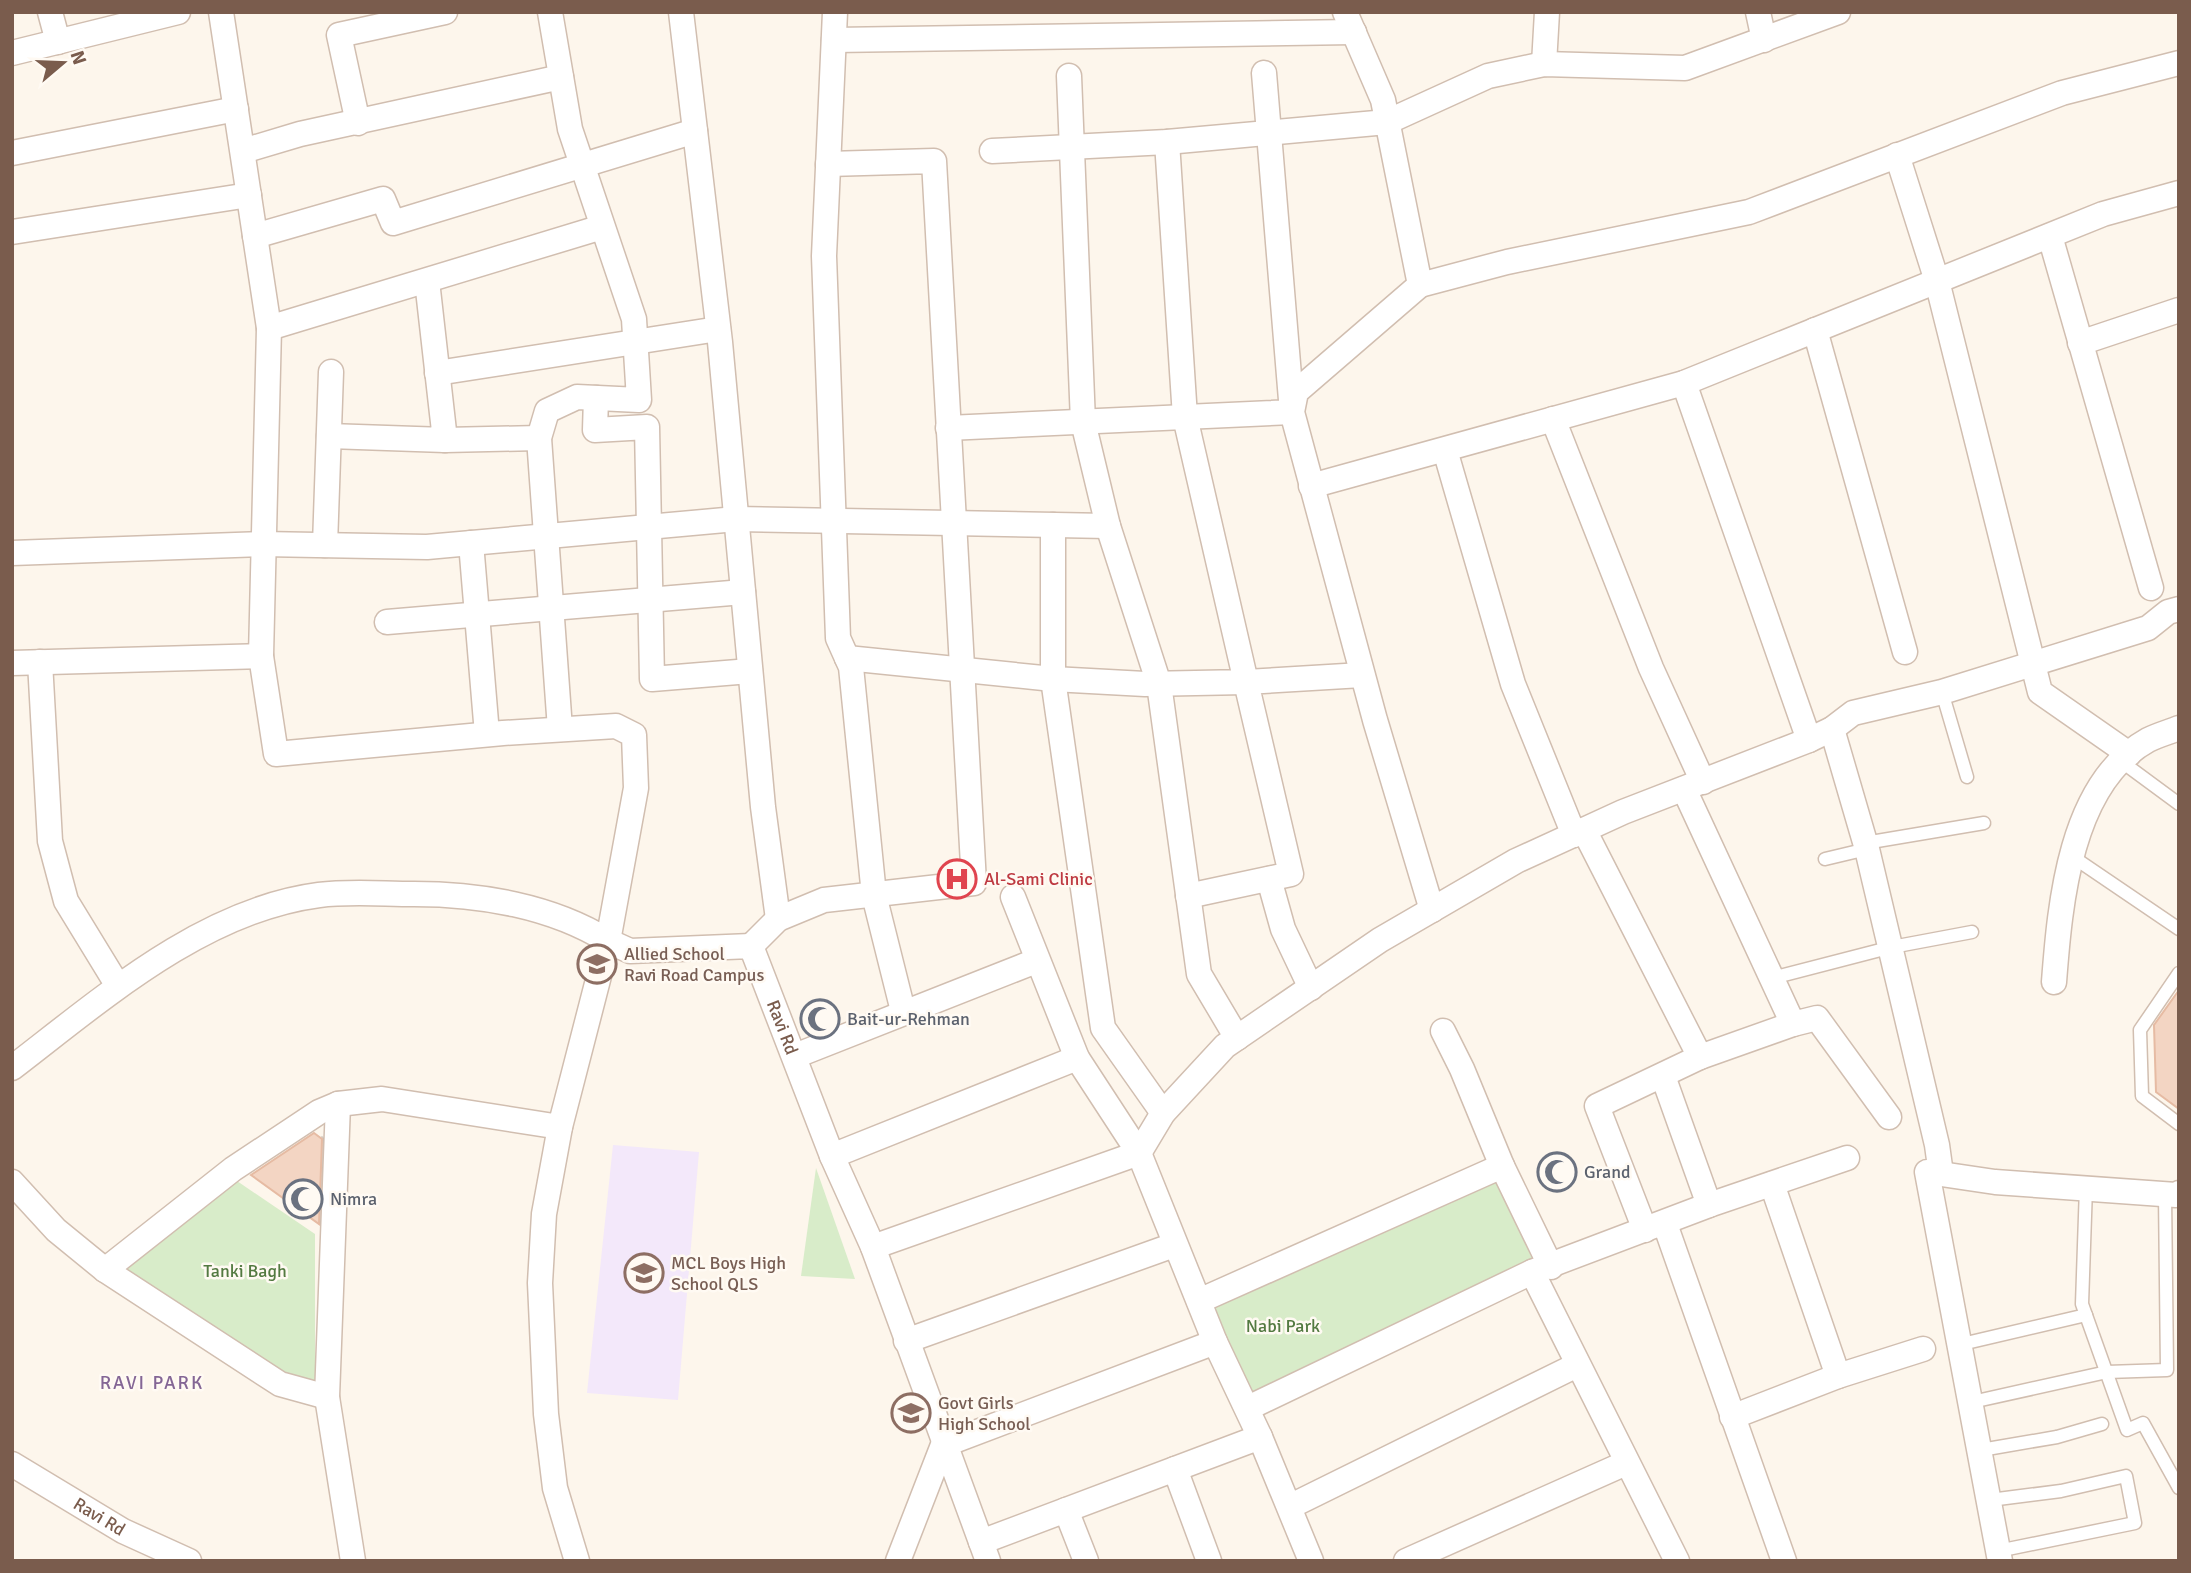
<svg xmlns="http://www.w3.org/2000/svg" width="2191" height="1573" viewBox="0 0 2191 1573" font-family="Signika,sans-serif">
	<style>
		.education { fill: #f3e8fa }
		.green { fill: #d8ecc9 }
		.building { fill: #f3d5c3; stroke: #e6bba3; stroke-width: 2; filter: url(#shadow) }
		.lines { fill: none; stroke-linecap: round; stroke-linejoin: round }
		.lane-casing { stroke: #d1beb0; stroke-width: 15 }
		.street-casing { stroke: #d1beb0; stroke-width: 27 }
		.lane { stroke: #fff; stroke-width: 12 }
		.street { stroke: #fff; stroke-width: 24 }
		.labels { text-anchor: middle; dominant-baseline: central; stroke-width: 5; stroke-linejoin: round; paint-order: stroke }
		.health-label { font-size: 18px; fill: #be3a42; stroke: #fffaf3; text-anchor: start }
		.education-label { font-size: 18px; fill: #785e54; stroke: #fffaf3; text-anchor: start }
		.worship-label { font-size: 18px; fill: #5b616d; stroke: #fffaf3; text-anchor: start }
		.street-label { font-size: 18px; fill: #7a5c4d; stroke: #fffaf3 }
		.park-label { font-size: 18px; fill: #537a41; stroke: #fffaf3 }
		.neighbourhood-label { font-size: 19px; letter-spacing: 2px; fill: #846695; stroke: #fffaf3 }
	</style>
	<defs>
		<filter id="shadow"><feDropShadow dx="8" dy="4.5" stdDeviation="0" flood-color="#0004"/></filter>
	</defs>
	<rect width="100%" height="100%" fill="#fdf6ec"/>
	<polygon class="education" points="613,1145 699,1152 678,1400 587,1393"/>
	<g class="green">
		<polygon points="816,1168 855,1279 801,1276"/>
		<polygon points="1497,1176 1533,1261 1245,1398 1208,1306"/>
		<polygon points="237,1181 315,1234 315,1385 279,1376 116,1270"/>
	</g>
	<g class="building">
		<polygon points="2179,990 2179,1109 2156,1092 2154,1025"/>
		<polygon points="314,1133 322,1139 319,1224 251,1175"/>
	</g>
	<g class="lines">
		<g class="lane-casing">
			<g id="lane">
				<polyline points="1942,692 1967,777"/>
				<polyline points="2122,762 2179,804"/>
				<polyline points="1865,843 1984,823"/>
				<polyline points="2070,855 2179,929"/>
				<polyline points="1825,859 1867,849"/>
				<polyline points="2179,973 2140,1030 2142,1096 2179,1124"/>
				<polyline points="1772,978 1892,947 1972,932"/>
				<polyline points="2086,1187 2082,1304 2127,1430 2143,1423 2179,1488"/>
				<polyline points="1962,1344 2086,1315"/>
				<polyline points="1972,1402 2107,1372 2167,1370 2165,1194"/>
				<polyline points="1981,1450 2057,1437 2102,1424"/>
				<polyline points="1990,1500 2061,1491 2126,1476 2135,1523 1998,1551"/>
			</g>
		</g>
		<g class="street-casing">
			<g id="street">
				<polyline points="50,12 58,42"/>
				<polyline points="550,12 570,129 634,319 639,400 577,397 547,411 539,438 560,729"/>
				<polyline points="681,12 720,342 763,807 778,919"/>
				<polyline points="835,12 824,256 838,638 851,667 874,895 903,1011"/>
				<polyline points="1345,12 1383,100 1420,285 1296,392 1292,412 1375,720 1432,910"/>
				<polyline points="1758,12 1764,40"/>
				<polyline points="834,40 1354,32"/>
				<polyline points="12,53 178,12"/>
				<polyline points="1544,64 1547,12"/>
				<polyline points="1069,76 1083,422 1108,526 1159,684 1199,974 1237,1038"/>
				<polyline points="358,123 339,35 445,12"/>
				<polyline points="243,151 300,134 561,77"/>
				<polyline points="992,151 1167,142 1387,122 1488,76 1544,64 1685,68 1838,12"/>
				<polyline points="12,153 236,109"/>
				<polyline points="1897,155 1937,281 2040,692 2129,754"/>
				<polyline points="12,232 249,195"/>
				<polyline points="255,236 383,199 393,223 695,131"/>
				<polyline points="2050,236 2151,588"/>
				<polyline points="1420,285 1507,262 1749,212 2062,93 2179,63"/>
				<polyline points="269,328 602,227"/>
				<polyline points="1815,330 1905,652"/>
				<polyline points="2080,343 2179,310"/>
				<polyline points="437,373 718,329"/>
				<polyline points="1684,383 1809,740"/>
				<polyline points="596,398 595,430 647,427 652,679 750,671"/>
				<polyline points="1553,419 1651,668 1703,782"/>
				<polyline points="948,428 1292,412 1264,73"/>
				<polyline points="329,436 445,440 427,281"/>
				<polyline points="445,440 539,438"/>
				<polyline points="1445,450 1513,684 1574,835"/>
				<polyline points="1311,486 1684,383 2103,214 2179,193"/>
				<polyline points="1053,525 1053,679 1103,1028 1163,1113"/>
				<polyline points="471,543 487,734"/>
				<polyline points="325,545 331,372"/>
				<polyline points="12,553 262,544 427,547 736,519 1108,526"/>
				<polyline points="387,622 743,592"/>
				<polyline points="847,658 1053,679 1145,684 1246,682 1185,417 1167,142"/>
				<polyline points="40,662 50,841 66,901 118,986"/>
				<polyline points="12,663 261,656"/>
				<polyline points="1832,729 1867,849 1937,1145 1941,1174 1927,1172 2000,1561"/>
				<polyline points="1684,789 1793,1024 1817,1018 1889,1117"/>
				<polyline points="1584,830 1700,1057"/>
				<polyline points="1269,879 1283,929 1311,988"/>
				<polyline points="1188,896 1291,874 1246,682 1362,675"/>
				<polyline points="1013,897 1077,1058 1139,1153 1215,1342 1260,1437"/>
				<polyline points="751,946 778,919 824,900 974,883 934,161 828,164"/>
				<path d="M 2054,982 C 2060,903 2070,783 2148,740 C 2158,735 2169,732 2179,728"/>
				<polyline points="1443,1031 1462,1069 1502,1166"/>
				<polyline points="795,1056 1036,961"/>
				<path d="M 12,1068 C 102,999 203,910 319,895 C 349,891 383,894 414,894 C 480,894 552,906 608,941 L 636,788 L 634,735 L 616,726 L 503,733 L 276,754 L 261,656 L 269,328 L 221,12"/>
				<polyline points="1663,1076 1709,1205"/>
				<polyline points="338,1104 327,1397 353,1561"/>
				<polyline points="832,1156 1077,1058"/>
				<polyline points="1941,1174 1995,1182 2176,1195 2179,1193"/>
				<polyline points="12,1182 56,1230 105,1270 280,1384 327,1397"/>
				<polyline points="1772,1184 1838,1376"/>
				<polyline points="1665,1224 1784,1561"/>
				<polyline points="1645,1230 1597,1106 1700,1057 1793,1024"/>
				<polyline points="873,1247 1139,1153 1163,1113 1225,1046 1380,940 1516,861 1623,812 1809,740 1832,729 1853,713 1942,692 2148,628 2168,612 2179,609"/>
				<polyline points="105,1270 233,1169 319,1112 338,1104 382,1099 560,1127"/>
				<polyline points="1532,1272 1677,1561"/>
				<polyline points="1199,1301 1502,1166 1551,1267"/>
				<polyline points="906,1341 1174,1245"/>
				<polyline points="1248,1408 1532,1272 1709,1205 1847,1158"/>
				<polyline points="1732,1417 1838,1376 1923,1349"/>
				<path id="s1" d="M 12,1464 L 123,1531 L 189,1561"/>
				<polyline points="1175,1469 1209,1561"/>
				<polyline points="1291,1506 1577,1365"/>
				<polyline points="1066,1510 1086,1561"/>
				<polyline points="981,1542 1260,1437 1311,1561"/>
				<path id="s2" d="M 577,1561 L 555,1488 L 546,1414 L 540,1283 L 544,1214 L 560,1127 L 608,941 L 630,951 L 751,946 L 832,1156 L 873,1247 L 988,1561"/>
				<polyline points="898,1561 943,1445 1215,1342"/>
				<polyline points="1406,1561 1626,1463"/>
			</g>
		</g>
		<use href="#lane" class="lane"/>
		<use href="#street" class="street"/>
	</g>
	<defs>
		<g id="hospital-ring" transform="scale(2.0125)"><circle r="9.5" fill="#fffaf3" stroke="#e0444e" stroke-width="1.5"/><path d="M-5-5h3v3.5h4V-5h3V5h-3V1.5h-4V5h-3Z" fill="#e0444e"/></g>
		<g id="school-ring" transform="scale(2.0125)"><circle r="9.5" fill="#fffaf3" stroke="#8d6e63" stroke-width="1.5"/><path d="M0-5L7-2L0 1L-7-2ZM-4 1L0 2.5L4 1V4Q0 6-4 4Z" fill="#8d6e63"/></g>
		<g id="mosque-ring" transform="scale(2.0125)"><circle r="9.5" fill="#fffaf3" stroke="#6b7280" stroke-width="1.5"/><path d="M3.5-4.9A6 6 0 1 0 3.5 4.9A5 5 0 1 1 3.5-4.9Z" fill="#6b7280"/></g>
	</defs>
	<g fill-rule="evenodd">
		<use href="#hospital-ring" x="957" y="879"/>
		<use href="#school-ring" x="597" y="964"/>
		<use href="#mosque-ring" x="820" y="1019"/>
		<use href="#mosque-ring" x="1557" y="1172"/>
		<use href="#mosque-ring" x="303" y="1199"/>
		<use href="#school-ring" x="644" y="1273"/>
		<use href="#school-ring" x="911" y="1413"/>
	</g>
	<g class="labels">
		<g class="health-label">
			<text x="984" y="879">Al-Sami Clinic</text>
		</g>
		<g class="education-label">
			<text x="624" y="954">Allied School<tspan x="624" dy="21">Ravi Road Campus</tspan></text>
			<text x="671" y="1263">MCL Boys High<tspan x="671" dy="21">School QLS</tspan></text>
			<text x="938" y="1403">Govt Girls<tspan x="938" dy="21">High School</tspan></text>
		</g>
		<g class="worship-label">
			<text x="847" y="1019">Bait-ur-Rehman</text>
			<text x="1584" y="1172">Grand</text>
			<text x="330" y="1199">Nimra</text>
		</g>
		<g class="street-label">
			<text stroke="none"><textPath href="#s2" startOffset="864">Ravi Rd</textPath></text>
			<text stroke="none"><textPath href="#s1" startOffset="102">Ravi Rd</textPath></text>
		</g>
		<g class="park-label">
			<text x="245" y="1271">Tanki Bagh</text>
			<text x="1283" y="1326">Nabi Park</text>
		</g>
		<g class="neighbourhood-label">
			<text x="152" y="1383">RAVI PARK</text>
		</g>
	</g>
	<rect width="2191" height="1573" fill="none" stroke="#7a5c4d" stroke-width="28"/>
	<g transform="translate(63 63) rotate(71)" stroke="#fffaf3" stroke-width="5" paint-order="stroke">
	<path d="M0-5L12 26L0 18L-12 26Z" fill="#7a5c4d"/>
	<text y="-10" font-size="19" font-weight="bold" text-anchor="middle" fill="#7a5c4d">N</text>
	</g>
</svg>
